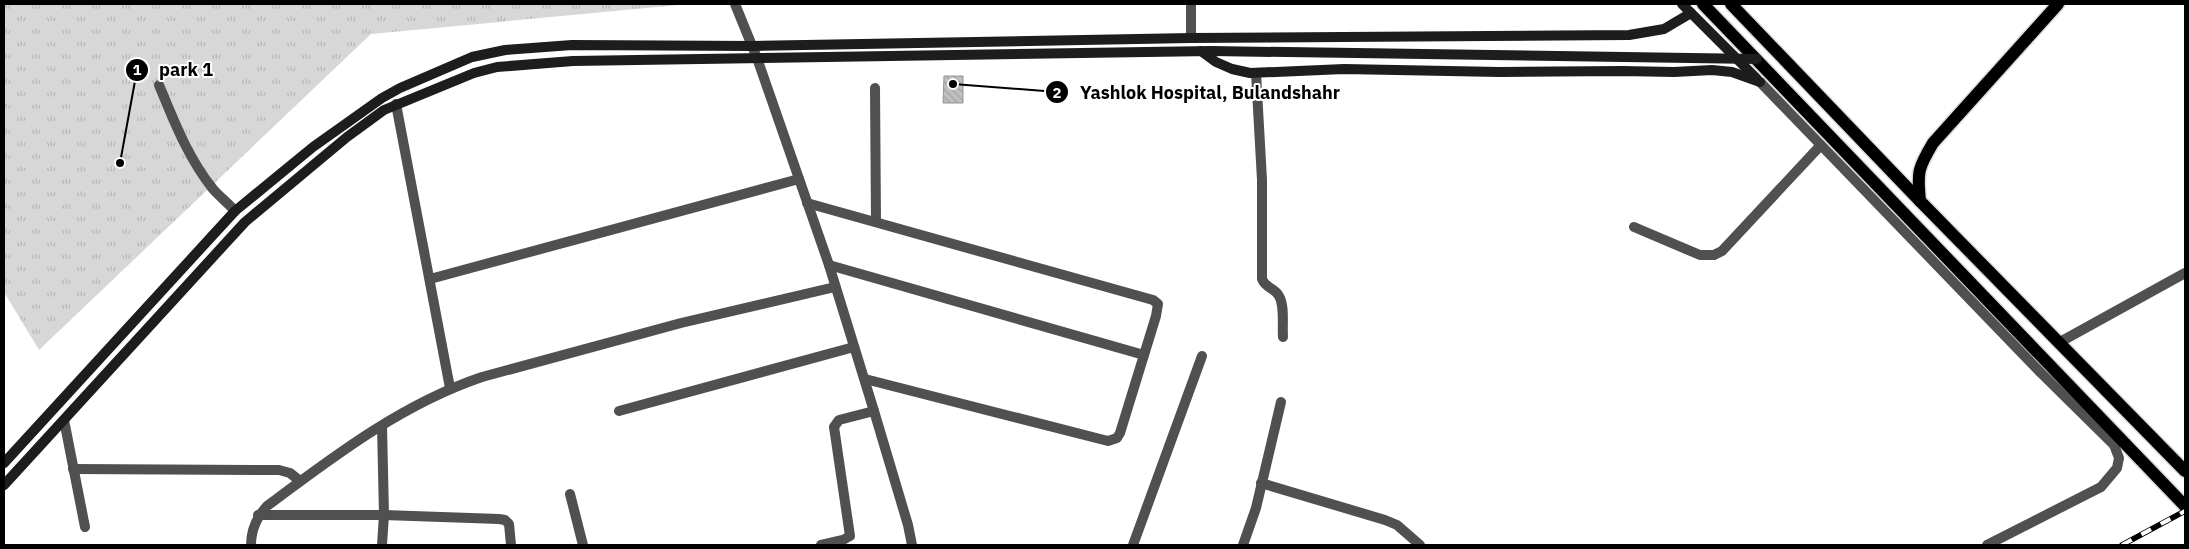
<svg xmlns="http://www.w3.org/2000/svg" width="2189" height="549" viewBox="0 0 2189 549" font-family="'IBM Plex Sans',sans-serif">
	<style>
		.park { fill: url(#park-tufts) }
		.building { fill: url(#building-back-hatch); stroke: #949494 }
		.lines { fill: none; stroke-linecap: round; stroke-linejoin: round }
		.primary-casing { stroke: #dbdbdb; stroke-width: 15 }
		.lane { stroke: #505050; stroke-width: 10 }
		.street { stroke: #505050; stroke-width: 10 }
		.secondary { stroke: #1d1d1d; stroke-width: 10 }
		.primary { stroke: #000; stroke-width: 12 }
		.rail-casing { stroke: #000; stroke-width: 5.5 }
		.rail { stroke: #fff; stroke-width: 4; stroke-dasharray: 11; stroke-linecap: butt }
		.secondary-bridge { stroke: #1d1d1d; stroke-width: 10 }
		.leader { fill: none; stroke: #000; stroke-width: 2 }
		.callout-dot { fill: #000; stroke: #fff; stroke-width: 2 }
		.mark-label { font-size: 15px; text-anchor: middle; font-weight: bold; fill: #fff }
		.callout-label { font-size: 18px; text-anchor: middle; font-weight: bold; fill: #000; stroke: #fff; stroke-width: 4; stroke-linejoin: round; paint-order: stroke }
	</style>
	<defs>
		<pattern id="park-tufts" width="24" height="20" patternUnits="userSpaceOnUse" patternTransform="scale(1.25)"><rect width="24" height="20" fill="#d7d7d7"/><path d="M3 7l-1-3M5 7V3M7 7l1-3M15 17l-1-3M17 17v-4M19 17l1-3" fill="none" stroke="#b7b7b7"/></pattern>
		<pattern id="building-back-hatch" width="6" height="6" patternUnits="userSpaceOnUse" patternTransform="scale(1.25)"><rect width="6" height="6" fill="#c0c0c0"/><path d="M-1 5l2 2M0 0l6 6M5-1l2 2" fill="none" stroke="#a3a3a3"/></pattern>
	</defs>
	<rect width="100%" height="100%" fill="#fff"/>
	<polygon class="park" points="4,4 689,4 371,34 39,350 4,292"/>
	<polygon class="building" points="944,76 963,76 963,103 943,103"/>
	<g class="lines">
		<g class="primary-casing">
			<g id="primary">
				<polyline points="1703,4 2185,506"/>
				<polyline points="1731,4 1920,201 2185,471"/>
				<path d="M 1920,201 C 1917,172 1918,168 1933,143 L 2058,4"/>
			</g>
		</g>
		<g class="lane">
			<path d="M 1256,73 L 1262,180 L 1262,279 C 1265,288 1275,288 1279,296 C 1285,306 1282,325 1283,337"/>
			<path d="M 159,85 C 174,121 188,158 213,189 C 220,197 228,203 235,211"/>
			<polyline points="1634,227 1700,255 1714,255 1722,251 1820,146"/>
			<polyline points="570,494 583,545"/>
			<polyline points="821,545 843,540 850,536 834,427 839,420 874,411"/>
		</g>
		<g class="street">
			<polyline points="735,4 757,58 829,265 874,411 908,525 912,545"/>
			<polyline points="1191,4 1191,38"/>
			<polyline points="1760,82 2041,373 2114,445 2119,458 2117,468 2101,487 1987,545"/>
			<polyline points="875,88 876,222"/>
			<polyline points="396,104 450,388"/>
			<polyline points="807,203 1153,300 1158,304 1156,316 1120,433 1117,438 1108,441 865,379"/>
			<polyline points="829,265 1144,355"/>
			<polyline points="430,279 799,179"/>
			<polyline points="2060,342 2185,273"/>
			<polyline points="619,411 854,347"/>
			<polyline points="64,420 85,527"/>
			<polyline points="73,469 279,470 290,473 300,481"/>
			<polyline points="1261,483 1385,520 1397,525 1420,545"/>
			<polyline points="258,515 384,515 499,519 505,520 509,524 511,545"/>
			<path d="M 251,545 C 251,529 257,517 267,506 C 334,456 402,404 482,377 L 681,323 L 835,287"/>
			<polyline points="382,545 384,515 382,426"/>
			<polyline points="1133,545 1202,356"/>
			<polyline points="1243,545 1256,508 1281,402"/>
		</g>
		<g class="secondary">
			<polyline points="1682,4 1757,79"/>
			<polyline points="1201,51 1216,62 1232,69 1250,73 1344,69 1500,72 1622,71 1674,72 1712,70 1732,72 1760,82"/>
			<polyline points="4,463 235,211 313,147 382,98 400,88 472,57 505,50 572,45 752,46 1191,38 1629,35 1664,29 1691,13"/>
			<polyline points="4,485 245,222 347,137 384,110 474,73 497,67 573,61 1212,51"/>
		</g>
		<use href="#primary" class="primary"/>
		<g class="rail-casing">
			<polyline id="rail" points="2122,545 2185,511"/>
		</g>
		<use href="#rail" class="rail"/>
		<polyline class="secondary-bridge" points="1212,51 1757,59"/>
	</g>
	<path class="leader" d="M120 163L137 70M953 84L1057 92"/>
	<g class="callout-dot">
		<circle cx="120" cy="163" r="5"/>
		<circle cx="953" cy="84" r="5"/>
		<circle cx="137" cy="70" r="12"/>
		<circle cx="1057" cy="92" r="12"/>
	</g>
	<g class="mark-label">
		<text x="137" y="75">1</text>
		<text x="1057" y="98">2</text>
	</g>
	<g class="callout-label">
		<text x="186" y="76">park 1</text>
		<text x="1210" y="99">Yashlok Hospital, Bulandshahr</text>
	</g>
	<rect width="2189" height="549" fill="none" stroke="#000000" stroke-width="10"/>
</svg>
